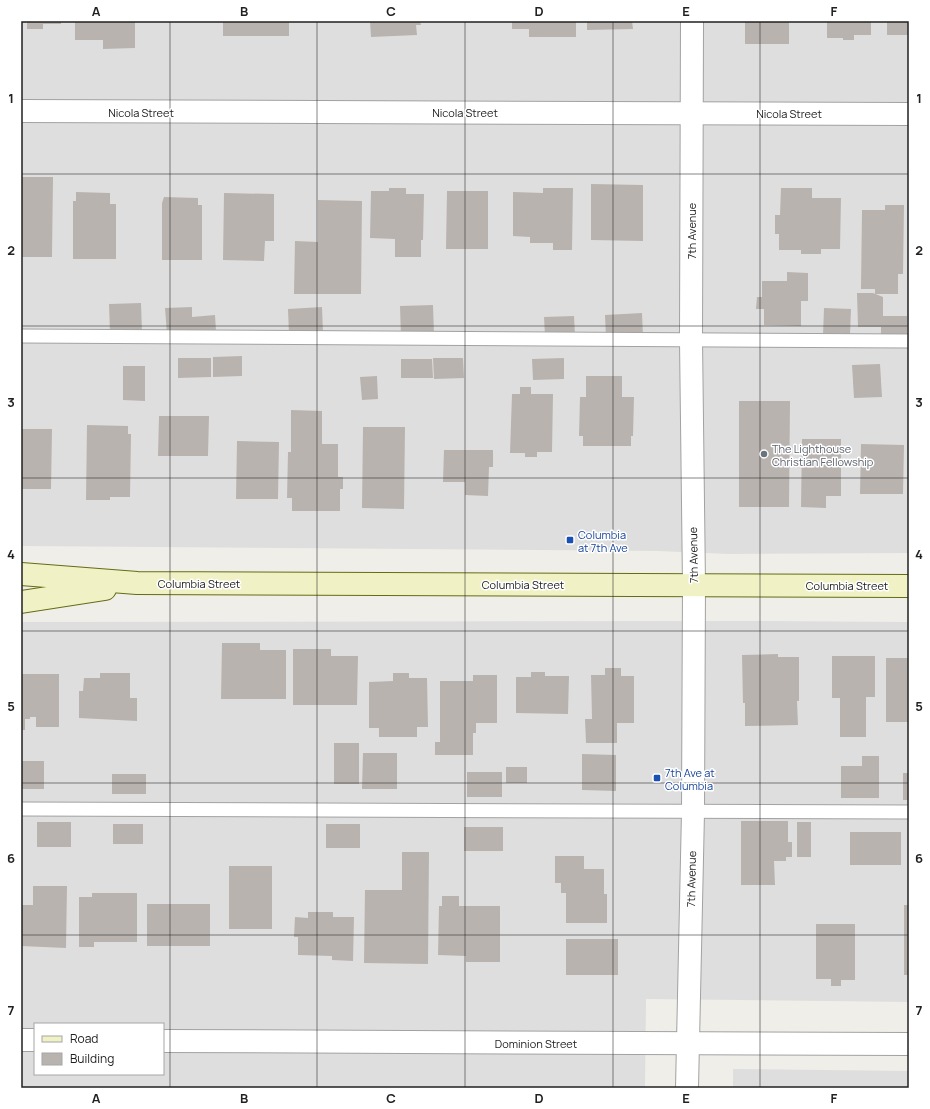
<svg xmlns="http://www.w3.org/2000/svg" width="930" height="1109" viewBox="0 0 930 1109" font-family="Manrope,sans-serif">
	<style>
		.residential { fill: #dfdede; fill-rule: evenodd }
		.building { fill: #b9b3af }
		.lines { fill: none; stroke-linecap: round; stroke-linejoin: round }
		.lane-casing { stroke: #a2a2a2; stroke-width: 15 }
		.street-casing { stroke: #a2a2a2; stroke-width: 24 }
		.secondary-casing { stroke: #646c14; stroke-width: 24 }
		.lane { stroke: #fff; stroke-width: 13 }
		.street { stroke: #fff; stroke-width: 22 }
		.secondary { stroke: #f0f2c5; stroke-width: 22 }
		.grid { fill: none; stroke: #212121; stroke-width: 1; stroke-opacity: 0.55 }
		.worship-dot { fill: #6b7280; stroke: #fff; stroke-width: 1.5 }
		.transit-dot { fill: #1a4fb4; stroke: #fff; stroke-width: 1.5 }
		.labels { text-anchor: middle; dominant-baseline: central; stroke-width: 3; stroke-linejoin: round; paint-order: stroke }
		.street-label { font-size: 11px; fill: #212121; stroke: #fff }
		.worship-label { font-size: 11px; fill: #5b616d; stroke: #fff; text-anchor: start }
		.transit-label { font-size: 11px; fill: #164399; stroke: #fff; text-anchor: start }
		.neatline { fill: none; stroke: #212121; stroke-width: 1.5 }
		.grid-label { font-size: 13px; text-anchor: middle; font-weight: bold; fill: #212121 }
	</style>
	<rect width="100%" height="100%" fill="#f0eee9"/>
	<g class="residential">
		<polygon points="21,21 909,21 909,553 729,554 657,551 21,546"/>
		<path d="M 750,621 L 909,622 L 909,1002 L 646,999 L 645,1088 L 21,1088 L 21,622 ZM 35,1024 L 163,1024 L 163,1074 L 35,1074 Z"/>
		<polygon points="733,1069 909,1071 909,1088 733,1088"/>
	</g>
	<g class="building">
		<polygon points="21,21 61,21 61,24 43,24 43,29 27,29 27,22 21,23"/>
		<polygon points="75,21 135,21 135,48 103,49 103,40 75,40"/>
		<rect x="223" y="21" width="66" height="15"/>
		<polygon points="370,21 420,21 421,25 416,25 417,35 371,37"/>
		<polygon points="512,21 576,21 576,37 529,37 529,29 512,29"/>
		<polygon points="587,21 632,21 633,29 587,30"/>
		<rect x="745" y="21" width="44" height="23"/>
		<polygon points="827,21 871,21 871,35 854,35 854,40 843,40 843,38 827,38"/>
		<rect x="887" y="21" width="22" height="14"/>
		<polygon points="21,177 53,177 52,257 21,257"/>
		<polygon points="591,184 643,185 643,241 591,240"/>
		<polygon points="389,188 406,188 406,194 424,194 423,240 421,240 421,257 395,257 395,239 370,238 371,191 389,191"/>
		<polygon points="543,188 573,188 572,250 553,250 553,243 530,243 530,237 513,236 513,192 543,193"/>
		<polygon points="781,188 812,188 812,198 841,198 840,249 821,249 821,254 801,254 801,250 779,250 779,234 775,234 775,215 780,215"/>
		<polygon points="447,191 488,191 488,249 446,249"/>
		<polygon points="76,192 110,193 110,204 116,204 116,259 73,259 73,201 76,201"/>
		<polygon points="224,193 274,194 274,241 265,241 264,261 223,260"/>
		<polygon points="164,197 198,198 198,205 202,205 202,260 162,260 162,203"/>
		<polygon points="318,200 362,201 361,294 294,294 295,241 318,242"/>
		<polygon points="885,205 904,205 903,274 898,274 898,294 875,294 875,289 861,289 862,210 885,210"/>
		<polygon points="787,272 808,273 808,301 801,301 801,326 764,325 764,309 756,309 757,297 762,297 762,281 787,281"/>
		<polygon points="857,293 873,293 883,297 883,316 907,316 907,335 881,335 881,327 858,327"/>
		<polygon points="141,303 142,332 110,333 109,304"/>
		<polygon points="433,305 434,335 401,337 400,306"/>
		<polygon points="192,307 192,317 215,315 216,331 167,334 165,308"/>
		<polygon points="322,307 323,333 289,335 288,309"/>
		<polygon points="824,308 851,309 850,335 823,335"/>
		<polygon points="642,313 643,336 606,338 605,315"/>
		<polygon points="574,316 575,335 545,336 544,317"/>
		<polygon points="242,356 242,376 213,377 213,357"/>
		<polygon points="178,358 211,358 211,377 178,378"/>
		<polygon points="433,358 463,358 464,378 434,379"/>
		<polygon points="564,358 564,379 533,380 532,359"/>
		<polygon points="401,359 432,359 433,378 401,378"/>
		<polygon points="880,364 882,397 854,398 852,365"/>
		<polygon points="123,366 145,366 145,401 123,400"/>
		<polygon points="377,376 378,399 362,400 360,377"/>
		<polygon points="586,376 622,376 622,397 634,397 633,436 631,436 631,446 583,446 583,436 579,436 580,397 586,397"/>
		<polygon points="520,387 531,387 531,394 553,394 552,452 537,452 537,457 525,457 525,453 510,453 512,394 520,394"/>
		<polygon points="739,401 790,401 789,507 739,507"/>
		<polygon points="291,410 322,411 322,444 338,444 338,477 343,477 343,489 340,489 340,511 292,511 292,498 287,498 288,452 291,452"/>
		<polygon points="159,416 209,416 208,456 158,456"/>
		<polygon points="87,425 128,426 128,434 131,434 130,497 110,497 110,500 86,500"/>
		<polygon points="363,427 405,427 404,509 362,508"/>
		<polygon points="21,429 52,429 51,489 21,489"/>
		<polygon points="802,439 841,439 841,496 826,496 826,508 801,507"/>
		<polygon points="237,441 279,442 278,499 236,499"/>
		<polygon points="861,444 904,445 903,494 860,494"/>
		<polygon points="444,450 493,450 493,467 489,467 488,496 465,495 465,482 443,482"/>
		<polygon points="222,643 260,643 260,650 286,650 286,699 221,699"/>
		<polygon points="293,649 331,649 331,656 358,656 357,705 293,705"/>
		<polygon points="778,654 778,657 799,657 799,701 797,701 798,725 745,726 745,703 743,703 742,655"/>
		<polygon points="832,656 875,656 875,697 866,697 866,737 840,737 840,698 832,698"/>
		<rect x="886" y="658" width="23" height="64"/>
		<polygon points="605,668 621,668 621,676 634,676 634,723 617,723 617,743 586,743 585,719 592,719 591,675 605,675"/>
		<polygon points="531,672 545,672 545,676 569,676 568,714 516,713 516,677 531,677"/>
		<polygon points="100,673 130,673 130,698 137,698 137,721 79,718 79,691 83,691 84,678 100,678"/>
		<polygon points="393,673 409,673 409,678 427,678 428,727 417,727 417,737 379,737 379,728 369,728 369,682 393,681"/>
		<polygon points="21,674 59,674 59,727 36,727 36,717 30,717 30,719 25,719 25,730 21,730"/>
		<polygon points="473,675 497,675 497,723 476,723 476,733 473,733 473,755 435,755 435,742 440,742 440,681 473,681"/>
		<rect x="334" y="743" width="25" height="41"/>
		<polygon points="363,753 397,753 397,789 362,789"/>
		<polygon points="582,754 616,755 616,791 582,790"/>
		<polygon points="862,756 879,756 879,798 841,798 841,766 862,766"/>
		<rect x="21" y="761" width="23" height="28"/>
		<rect x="506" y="767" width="21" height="16"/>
		<rect x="467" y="772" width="35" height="25"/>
		<rect x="903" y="773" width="6" height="27"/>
		<rect x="112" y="774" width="34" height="20"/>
		<polygon points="741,821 788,821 788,842 792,842 792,857 786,857 786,861 774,861 775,885 741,885"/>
		<rect x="37" y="822" width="34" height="25"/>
		<rect x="797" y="822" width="14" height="35"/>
		<rect x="113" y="824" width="30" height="20"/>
		<rect x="326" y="824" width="34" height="24"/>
		<rect x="464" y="827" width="39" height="24"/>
		<rect x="850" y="832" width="51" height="33"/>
		<polygon points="402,852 429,852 428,964 364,963 365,890 402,890"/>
		<polygon points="555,856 584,856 584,869 604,869 604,894 607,894 607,923 566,923 566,893 561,893 561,883 555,883"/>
		<rect x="229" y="866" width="43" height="63"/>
		<polygon points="33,886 67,886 66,948 21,946 21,905 33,905"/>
		<polygon points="92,893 137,893 137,942 94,942 94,947 79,947 79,897 92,897"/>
		<polygon points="442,896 459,896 459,906 500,906 500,962 466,962 466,956 438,955 439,906 442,906"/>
		<rect x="147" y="904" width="63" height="42"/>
		<rect x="904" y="905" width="5" height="70"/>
		<polygon points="308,912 333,912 333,917 354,917 353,961 332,960 332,956 298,955 298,937 294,937 295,917 308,918"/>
		<polygon points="816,924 855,924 855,980 841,980 841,986 831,986 831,979 816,979"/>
		<rect x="566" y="939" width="52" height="36"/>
	</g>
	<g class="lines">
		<g class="lane-casing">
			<g id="lane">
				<polyline points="21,336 909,341"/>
				<polyline points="21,809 909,812"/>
			</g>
		</g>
		<g class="street-casing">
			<g id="street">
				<polyline points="21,111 909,114"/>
				<polyline points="21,1040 35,1040"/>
				<polyline points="163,1041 909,1044"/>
				<polyline points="687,1088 693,812 694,585 691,340 692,21"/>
			</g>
		</g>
		<g class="secondary-casing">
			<g id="secondary">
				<polyline points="21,574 137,583 909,586"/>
				<polyline points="21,602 105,589"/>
			</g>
		</g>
		<use href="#lane" class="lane"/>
		<use href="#street" class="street"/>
		<use href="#secondary" class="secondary"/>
	</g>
	<path class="grid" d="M 170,21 L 170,1088M 317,21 L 317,1088M 465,21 L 465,1088M 613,21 L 613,1088M 760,21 L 760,1088M 21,174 L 909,174M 21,326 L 909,326M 21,478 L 909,478M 21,631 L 909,631M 21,783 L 909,783M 21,935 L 909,935"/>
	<circle class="worship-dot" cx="764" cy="454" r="4"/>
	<g class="transit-dot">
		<rect x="566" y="536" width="8" height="8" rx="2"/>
		<rect x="653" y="774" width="8" height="8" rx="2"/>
	</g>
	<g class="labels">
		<g class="street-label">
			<text x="141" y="112">Nicola Street</text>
			<text x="465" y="112">Nicola Street</text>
			<text x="789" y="113">Nicola Street</text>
			<text transform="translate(691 231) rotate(-90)">7th Avenue</text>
			<text transform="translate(693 555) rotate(-91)">7th Avenue</text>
			<text x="199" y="583">Columbia Street</text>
			<text x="523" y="584">Columbia Street</text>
			<text x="847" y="585">Columbia Street</text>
			<text transform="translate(691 879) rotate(-89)">7th Avenue</text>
			<text x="536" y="1043">Dominion Street</text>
		</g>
		<g class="worship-label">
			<text x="772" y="448">The Lighthouse<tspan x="772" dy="13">Christian Fellowship</tspan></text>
		</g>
		<g class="transit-label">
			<text x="578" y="534">Columbia<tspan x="578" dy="13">at 7th Ave</tspan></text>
			<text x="665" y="772">7th Ave at<tspan x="665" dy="13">Columbia</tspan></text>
		</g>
	</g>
	<rect width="930" height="1109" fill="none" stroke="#ffffff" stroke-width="44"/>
	<rect x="34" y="1023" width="130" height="52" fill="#ffffff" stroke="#a6a6a6"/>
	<rect x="42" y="1036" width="20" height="6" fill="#f0f2c5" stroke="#a6a6a6"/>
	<text x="70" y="1043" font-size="12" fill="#212121">Road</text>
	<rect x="42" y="1053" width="20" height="12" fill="#b9b3af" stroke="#a6a6a6"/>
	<text x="70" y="1063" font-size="12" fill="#212121">Building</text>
	<rect x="22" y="22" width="886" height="1065" class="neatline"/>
	<g class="grid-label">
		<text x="96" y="16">A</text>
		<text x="244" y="16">B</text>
		<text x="391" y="16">C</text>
		<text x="539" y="16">D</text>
		<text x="686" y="16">E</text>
		<text x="834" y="16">F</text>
		<text x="11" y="103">1</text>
		<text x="919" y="103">1</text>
		<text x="11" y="255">2</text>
		<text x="919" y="255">2</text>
		<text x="11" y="407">3</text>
		<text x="919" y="407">3</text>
		<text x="11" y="559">4</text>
		<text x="919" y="559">4</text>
		<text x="11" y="711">5</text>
		<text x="919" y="711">5</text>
		<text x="11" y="863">6</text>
		<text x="919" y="863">6</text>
		<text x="11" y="1015">7</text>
		<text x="919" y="1015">7</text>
		<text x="96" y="1103">A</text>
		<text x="244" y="1103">B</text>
		<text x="391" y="1103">C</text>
		<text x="539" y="1103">D</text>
		<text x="686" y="1103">E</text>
		<text x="834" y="1103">F</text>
	</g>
</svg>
